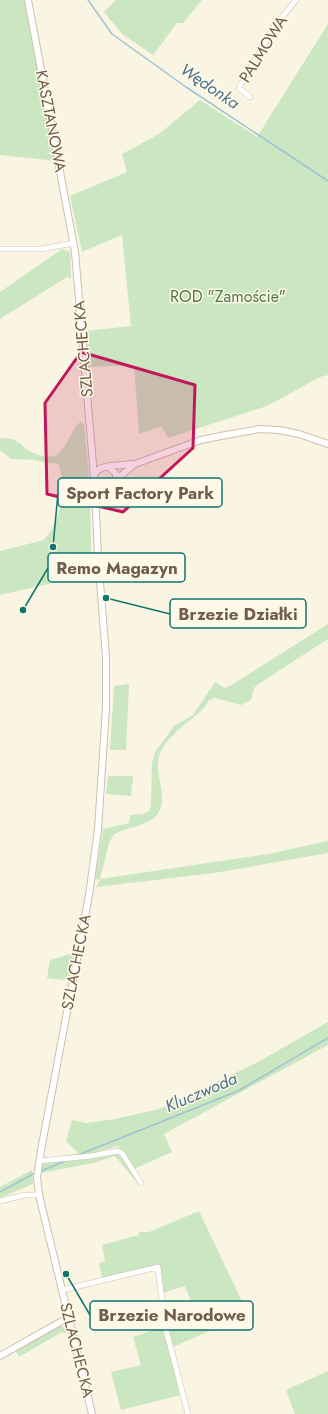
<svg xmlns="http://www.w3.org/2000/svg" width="328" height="1414" viewBox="0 0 328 1414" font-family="Jost,sans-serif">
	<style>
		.green { fill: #cae7c2 }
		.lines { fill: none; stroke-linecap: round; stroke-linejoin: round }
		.stream { stroke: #9fc2d3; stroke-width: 1.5 }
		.minor-casing { stroke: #cdc0ac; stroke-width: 6 }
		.tertiary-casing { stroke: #cdc0ac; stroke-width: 8 }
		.minor { stroke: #fff; stroke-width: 5 }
		.tertiary { stroke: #fff; stroke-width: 6 }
		.marked { fill: #c2185b; fill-opacity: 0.2; stroke: #c2185b; stroke-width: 3; stroke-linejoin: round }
		.labels { text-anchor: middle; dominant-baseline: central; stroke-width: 3; stroke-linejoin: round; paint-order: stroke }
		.street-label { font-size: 16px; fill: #705e4a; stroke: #fef9e8 }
		.park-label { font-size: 16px; fill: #4d7b46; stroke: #fef9e8 }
		.water-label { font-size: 17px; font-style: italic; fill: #497389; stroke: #fef9e8 }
		.leader { fill: none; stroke: #0f766e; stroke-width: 1.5 }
		.callout-dot { fill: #0f766e; stroke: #fef9e8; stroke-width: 1.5 }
		.callout { fill: #fef9e8; stroke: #0f766e; stroke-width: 1.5 }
		.callout-label { font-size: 17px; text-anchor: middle; font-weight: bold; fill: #705e4a }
	</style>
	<rect width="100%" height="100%" fill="#faf5e2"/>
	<g class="green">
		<polygon points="0,0 24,0 56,161 0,155"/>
		<polygon points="116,0 202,0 183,23 177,23 153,55 122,34 104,12"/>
		<polygon points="328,24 328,375 320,377 267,406 168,438 161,426 139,434 134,365 89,367 86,331 131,326 122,235 82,252 70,196 127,172 122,154 159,134 200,100 257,137"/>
		<polygon points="62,249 70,252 71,279 67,277 0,319 0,292"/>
		<path d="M 80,422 L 84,424 L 92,504 L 90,505 L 92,574 L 0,595 L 0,551 L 44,540 C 47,536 51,531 53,527 C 61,512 67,476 57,463 L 48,463 L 34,460 L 11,459 L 0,450 L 0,438 C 6,438 13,438 18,442 C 21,443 22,446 25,448 C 33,454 51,461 59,453 C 69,444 70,432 80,422 Z"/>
		<path d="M 328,624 L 328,639 L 260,683 L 254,688 L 251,700 L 241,705 L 215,698 L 209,700 L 205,707 C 190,722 166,736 159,756 C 153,776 174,805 151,820 C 140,827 126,828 114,834 L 109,843 L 100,879 L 268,854 L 328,841 L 328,853 L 214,873 L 96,887 L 100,880 L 95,879 L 103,829 L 129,823 L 130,815 L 143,814 L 149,811 L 151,806 L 152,763 L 155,752 L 174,726 L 193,715 L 215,682 L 225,688 L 233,684 Z"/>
		<polygon points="129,684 126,750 110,750 114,686"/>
		<polygon points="108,776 133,776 131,796 106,794"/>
		<polygon points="73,953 68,978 63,980 47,978 50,960"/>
		<polygon points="328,1022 328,1045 164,1134 172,1152 134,1169 118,1146 86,1155 68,1156 78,1153 66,1141 72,1120 86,1123 115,1119 159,1109 256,1063"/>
		<polygon points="115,1152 121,1157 140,1184 139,1185 115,1156 93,1163 41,1173 42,1163 92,1159"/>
		<polygon points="32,1170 33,1184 0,1198 0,1187"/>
		<polygon points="199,1211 248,1314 173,1347 168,1330 187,1320 184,1305 191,1301 185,1286 163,1293 159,1267 102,1278 99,1263 105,1261 102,1245 139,1235 139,1232 149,1232"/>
		<polygon points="60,1326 67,1328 65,1333 62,1332 19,1357 16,1351"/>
		<polygon points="162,1327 181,1395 121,1410 111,1372 141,1365 133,1337"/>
		<polygon points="328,1371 328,1414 295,1414 286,1390"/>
	</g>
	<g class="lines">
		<g class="stream">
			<polyline points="88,0 112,34 186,87 328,181"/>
			<polyline points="78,1155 238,1091 328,1038"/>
			<polyline points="41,1171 65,1161"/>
			<polyline points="0,1192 35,1173"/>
		</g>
		<g class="minor-casing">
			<g id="minor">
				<polyline points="250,97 239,88 274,27 296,0"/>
				<polyline points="0,249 41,249 74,243"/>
				<polyline points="39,1161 91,1156 118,1151 122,1153 141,1183"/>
				<polyline points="0,1201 25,1195 39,1195"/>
				<polyline points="62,1290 158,1267 165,1326 188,1414"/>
			</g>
		</g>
		<g class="tertiary-casing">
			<g id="tertiary">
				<polyline points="28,0 75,252 95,488 98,557 106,657 106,707 98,830 89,895 41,1150 37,1177 39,1195 92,1414"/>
				<path d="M 94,475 C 98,464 120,466 132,464"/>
				<polyline points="117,479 135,464 201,440 226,435 260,429 279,430 299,434 328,444"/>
				<polyline points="96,503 116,482 116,474 110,468"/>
				<polyline points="0,1356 69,1317"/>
			</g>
		</g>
		<use href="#minor" class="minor"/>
		<use href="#tertiary" class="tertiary"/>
	</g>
	<path class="marked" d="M 81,352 L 195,385 L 193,448 L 123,512 L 47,494 L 45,403 Z"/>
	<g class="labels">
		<g class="street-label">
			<text transform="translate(263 49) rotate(-58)">PALMOWA</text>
			<text transform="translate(51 121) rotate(79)">KASZTANOWA</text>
			<text transform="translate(83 349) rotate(-95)">SZLACHECKA</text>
			<text transform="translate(76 962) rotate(-79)">SZLACHECKA</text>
			<text transform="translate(77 1350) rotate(76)">SZLACHECKA</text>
		</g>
		<g class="park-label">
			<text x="228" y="296">ROD "Zamoście"</text>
		</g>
		<g class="water-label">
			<text transform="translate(210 86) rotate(34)">Wędonka</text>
			<text transform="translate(201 1092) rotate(-23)">Kluczwoda</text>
		</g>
	</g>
	<path class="leader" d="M53 547L58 493M23 610L48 568M106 598L170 614M66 1274L90 1315"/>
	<g class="callout-dot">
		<circle cx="53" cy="547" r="4"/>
		<circle cx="23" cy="610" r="4"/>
		<circle cx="106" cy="598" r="4"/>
		<circle cx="66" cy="1274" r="4"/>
	</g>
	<g class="callout">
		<rect x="58" y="478" width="164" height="29" rx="4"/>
		<rect x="48" y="553" width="137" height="29" rx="4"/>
		<rect x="170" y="599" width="136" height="29" rx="4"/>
		<rect x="90" y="1301" width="163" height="29" rx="4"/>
	</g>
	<g class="callout-label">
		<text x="140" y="499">Sport Factory Park</text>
		<text x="117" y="574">Remo Magazyn</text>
		<text x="238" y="620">Brzezie Działki</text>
		<text x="172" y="1321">Brzezie Narodowe</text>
	</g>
</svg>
